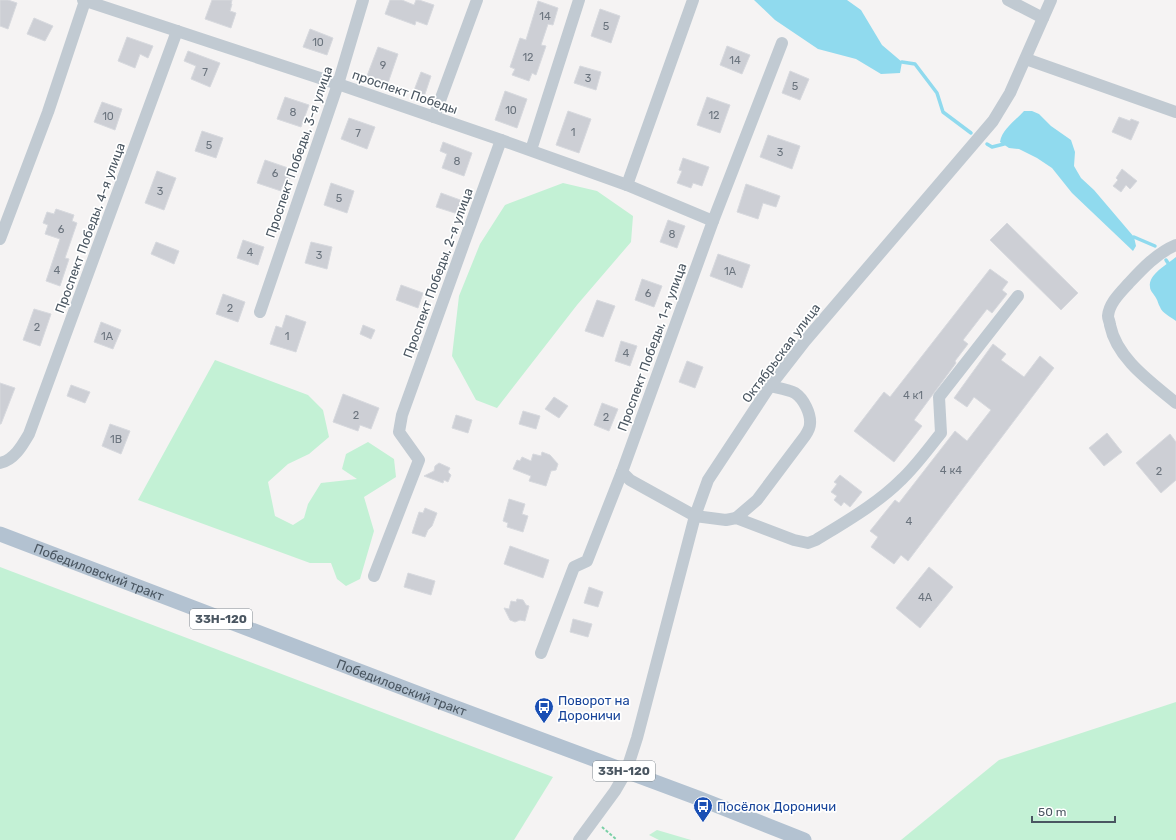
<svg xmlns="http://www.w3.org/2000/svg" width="1176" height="840" viewBox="0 0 1176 840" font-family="Rubik,sans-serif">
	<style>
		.green { fill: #c3f1d5 }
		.water { fill: #90daee }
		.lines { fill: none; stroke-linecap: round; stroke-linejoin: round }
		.stream { stroke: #90daee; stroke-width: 3.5 }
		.building { fill: #cdcfd5; stroke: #d7d9de }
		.path { stroke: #7ad0a6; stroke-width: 2; stroke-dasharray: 3 2; stroke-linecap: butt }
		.minor { stroke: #c1cad2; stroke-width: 12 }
		.major { stroke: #b3c2d1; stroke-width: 15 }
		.labels { text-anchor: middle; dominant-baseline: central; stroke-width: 3.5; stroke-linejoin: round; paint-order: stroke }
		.number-label { font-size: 11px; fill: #6b747e }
		.shield { fill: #fff; stroke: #808990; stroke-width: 1 }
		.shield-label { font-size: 12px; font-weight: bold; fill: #4a5661 }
		.street-label { font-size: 13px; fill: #4a5661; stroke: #fff }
		.transit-label { font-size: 13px; fill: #164399; stroke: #fff; text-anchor: start }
	</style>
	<rect width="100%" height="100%" fill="#f5f3f3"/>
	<g class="green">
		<polygon points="563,183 597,191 633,216 631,242 577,305 497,408 476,400 452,356 459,296 480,244 505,205"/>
		<polygon points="215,360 308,395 323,410 329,437 309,454 288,464 268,482 275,516 293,525 304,518 308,504 321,483 357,479 342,469 346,454 368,442 394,459 396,477 364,497 374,531 360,579 346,586 337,579 331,563 310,563 138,500"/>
		<polygon points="0,567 553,777 514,840 0,840"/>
		<polygon points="1176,702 1176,840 901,840 999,760"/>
		<polygon points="657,830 691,840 659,840 649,835"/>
	</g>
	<g class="water">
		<polygon points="754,0 847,0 861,10 882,45 902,62 900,73 881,74 856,59 818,49 775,20"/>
		<path d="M 1024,111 L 1032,111 L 1039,114 L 1051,126 L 1071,140 L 1075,152 L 1074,166 L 1081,178 L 1094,190 L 1134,237 L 1136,246 L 1133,251 L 1072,193 L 1052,168 L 1037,158 L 1019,149 L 1009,148 L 1000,142 C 1002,129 1016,120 1024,111 Z"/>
		<path d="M 1176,257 L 1176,321 C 1171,317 1162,313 1160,307 C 1158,304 1158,301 1156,298 C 1154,294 1150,291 1150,287 C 1148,274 1168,264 1176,257 Z"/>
	</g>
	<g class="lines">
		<g class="stream">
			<polyline points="902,62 915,64 937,93 943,112 971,133"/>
			<polyline points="987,144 992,147 1004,144"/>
			<polyline points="1134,237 1155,246"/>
			<polyline points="1166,260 1168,263"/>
		</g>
	</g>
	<g class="building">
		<polygon points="0,0 8,0 17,3 8,29 0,26"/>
		<polygon points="212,0 232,0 231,4 232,4 230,11 236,13 231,28 205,19"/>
		<polygon points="390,0 402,0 414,5 416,0 419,0 434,5 427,25 416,21 415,25 385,14"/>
		<polygon points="538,1 558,8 553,25 548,24 541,45 546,46 536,75 532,73 529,81 512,75 515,69 510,67 520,38 526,40"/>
		<polygon points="600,9 620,16 611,43 591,36"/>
		<polygon points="34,18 53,26 45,41 27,34"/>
		<polygon points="310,29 333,38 327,55 303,47"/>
		<polygon points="127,37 153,46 148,58 140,54 135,68 118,61"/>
		<polygon points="727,46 750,55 742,74 720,65"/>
		<polygon points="378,47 398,54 388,83 367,76"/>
		<polygon points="188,51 220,63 210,87 191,79 196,66 184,61"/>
		<polygon points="580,66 601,72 596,90 574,83"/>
		<polygon points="790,71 809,79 800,100 782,93"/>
		<polygon points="421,72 431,76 424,97 413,93"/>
		<polygon points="505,91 527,99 517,128 495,120"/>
		<polygon points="285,97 309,105 301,127 277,119"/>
		<polygon points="707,97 730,105 720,133 697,125"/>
		<polygon points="102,102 122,109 115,130 94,122"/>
		<polygon points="568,111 591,119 579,153 556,145"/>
		<polygon points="1119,117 1130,121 1131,119 1139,122 1131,140 1112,132"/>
		<polygon points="349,118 375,127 367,149 341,139"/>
		<polygon points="202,131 223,138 216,158 195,151"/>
		<polygon points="768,135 800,146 792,169 760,157"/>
		<polygon points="443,142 472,153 464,176 442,168 447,154 440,151"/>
		<polygon points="683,158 709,167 702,186 693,183 691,188 677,183 682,171 679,170"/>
		<polygon points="265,160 291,169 288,177 290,178 287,187 282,187 281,191 257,183"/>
		<polygon points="1122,169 1137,181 1130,189 1126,185 1121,192 1113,186 1118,180 1116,178"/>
		<polygon points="157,171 176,178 164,210 145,203"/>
		<polygon points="331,183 354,191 347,213 324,205"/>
		<polygon points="746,184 780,196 776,207 763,203 758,219 737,212"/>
		<polygon points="441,193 463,201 458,214 436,207"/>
		<polygon points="56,209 74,215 72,221 77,223 65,258 69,259 60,286 46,281 60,239 45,234 48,225 43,223 47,212 54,214"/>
		<polygon points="668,220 685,226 677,248 660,242"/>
		<polygon points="1007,223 1078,293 1061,310 990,240"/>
		<polygon points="243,240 264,247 258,265 237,258"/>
		<polygon points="156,242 179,251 174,264 151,254"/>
		<polygon points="311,242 332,247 327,269 305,263"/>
		<polygon points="718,254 750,265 742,288 710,276"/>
		<polygon points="990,269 1008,282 1002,290 1007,294 992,313 987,309 963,340 968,344 955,361 956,363 914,420 922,426 894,462 854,431 884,392 890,397"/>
		<polygon points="642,279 662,286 654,307 635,300"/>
		<polygon points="401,285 423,293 418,308 396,300"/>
		<polygon points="223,294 245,302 238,322 216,314"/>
		<polygon points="597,300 615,306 603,337 585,331"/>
		<polygon points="34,309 51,314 40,346 23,340"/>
		<polygon points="286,315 306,322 296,352 270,344 276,326 282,328"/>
		<polygon points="101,322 121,330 113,349 94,342"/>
		<polygon points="363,325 375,330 371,339 360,334"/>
		<polygon points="621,341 637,346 630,366 615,361"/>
		<polygon points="993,344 1006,354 1001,360 1024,377 1040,356 1054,368 908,561 901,555 894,564 871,547 878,537 870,531 895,500 899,503 955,431 967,441 991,410 974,397 967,407 954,398"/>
		<polygon points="687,361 703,367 695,388 679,382"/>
		<polygon points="0,383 15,388 1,424 0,424"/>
		<polygon points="71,385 90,392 85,403 67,396"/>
		<polygon points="343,394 379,408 371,429 360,425 358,431 333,422"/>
		<polygon points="554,397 568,406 559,418 545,409"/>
		<polygon points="602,403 618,409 609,431 594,425"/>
		<polygon points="523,411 540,416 536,429 519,424"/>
		<polygon points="456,415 472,420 468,433 452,428"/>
		<polygon points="110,424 130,431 121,454 102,446"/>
		<polygon points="1107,433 1122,452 1104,466 1089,448"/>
		<polygon points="1170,434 1176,442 1176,480 1161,493 1136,463"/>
		<polygon points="542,452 550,455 558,464 556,470 551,471 546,486 529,481 531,476 513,469 517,460 520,461 522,457 531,461 533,454 541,456"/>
		<polygon points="439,463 450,468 448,472 451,475 448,482 444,480 443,483 424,476 434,471 435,466"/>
		<polygon points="840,475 862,492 850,507 844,502 841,506 834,500 837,496 831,492 837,484 834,482"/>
		<polygon points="509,499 525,504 522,514 528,516 523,532 507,527 508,523 503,521"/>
		<polygon points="425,508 437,513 432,526 428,530 425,537 412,533 419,512 423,513"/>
		<polygon points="510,546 549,560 543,578 504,564"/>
		<polygon points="929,567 953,587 920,628 896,608"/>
		<polygon points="408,573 435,581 431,595 404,587"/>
		<polygon points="589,587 603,592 598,607 584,603"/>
		<polygon points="517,599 523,600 526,605 529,606 525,621 520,620 515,622 510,620 504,608 509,609 511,601 516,602"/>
		<polygon points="573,619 592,624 588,637 570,632"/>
	</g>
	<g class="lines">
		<polyline class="path" points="602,827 617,840"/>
		<g class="minor">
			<polyline points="83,0 338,84 501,140 627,185 713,221"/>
			<polyline points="1008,0 1043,18"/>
			<polyline points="1026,59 1176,112"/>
			<polyline points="434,117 477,0"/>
			<polyline points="531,150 579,0"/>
			<polyline points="627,185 693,0"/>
			<polyline points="0,239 48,112 85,1"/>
			<path d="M 1176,245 C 1157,253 1143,268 1129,283 C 1121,292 1109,303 1108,316 C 1108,319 1110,322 1110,325 C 1117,359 1151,382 1176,403"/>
			<polyline points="260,312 338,84 363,0"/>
			<path d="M 0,463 C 14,460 22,446 29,434 L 177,31"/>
			<path d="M 622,472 L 630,480 L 695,516 L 726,520 L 736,518 L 794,540 L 808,543 L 816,540 C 845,522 877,504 901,480 C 916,466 928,449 941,433 L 939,397 L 1018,296"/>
			<path d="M 736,518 L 757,500 L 805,436 C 807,433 810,428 810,424 C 811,414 804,399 795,393 C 788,389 778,388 770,386"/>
			<polyline points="374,576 419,460 399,432 402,415 501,140"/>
			<polyline points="541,653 574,567 587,561 622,472 713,221 782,43"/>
			<polyline points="579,840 615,791 626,772 637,738 695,516 708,480 770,386 805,341 993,121 1010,93 1051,0"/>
		</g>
		<path class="major" id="s1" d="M 0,534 L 443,703 L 698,798 L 804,840"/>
	</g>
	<defs>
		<g id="bus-pin" transform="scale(1)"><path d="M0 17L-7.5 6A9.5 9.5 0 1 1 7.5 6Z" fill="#1a4fb4" stroke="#fff"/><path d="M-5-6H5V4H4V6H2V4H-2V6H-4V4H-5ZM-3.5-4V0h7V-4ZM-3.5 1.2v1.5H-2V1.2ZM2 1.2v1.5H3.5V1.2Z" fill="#fff"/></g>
	</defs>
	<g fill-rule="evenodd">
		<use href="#bus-pin" x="544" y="707"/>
		<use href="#bus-pin" x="703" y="806"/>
	</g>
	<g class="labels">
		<g class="number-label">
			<text x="545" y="16">14</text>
			<text x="606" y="26">5</text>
			<text x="318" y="42">10</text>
			<text x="528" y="57">12</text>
			<text x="735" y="60">14</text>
			<text x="383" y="65">9</text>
			<text x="205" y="72">7</text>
			<text x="588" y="78">3</text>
			<text x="795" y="86">5</text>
			<text x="511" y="110">10</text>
			<text x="293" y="112">8</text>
			<text x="714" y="115">12</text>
			<text x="108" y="116">10</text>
			<text x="573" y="132">1</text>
			<text x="358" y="133">7</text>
			<text x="209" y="145">5</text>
			<text x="780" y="152">3</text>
			<text x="457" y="161">8</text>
			<text x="275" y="173">6</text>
			<text x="160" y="191">3</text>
			<text x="339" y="198">5</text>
			<text x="61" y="229">6</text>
			<text x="672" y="234">8</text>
			<text x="250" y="252">4</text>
			<text x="319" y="255">3</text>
			<text x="57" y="270">4</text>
			<text x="730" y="271">1А</text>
			<text x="648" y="293">6</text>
			<text x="230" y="308">2</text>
			<text x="37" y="327">2</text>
			<text x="107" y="336">1А</text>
			<text x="287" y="336">1</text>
			<text x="626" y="353">4</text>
			<text x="913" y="395">4 к1</text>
			<text x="356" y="415">2</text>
			<text x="606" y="417">2</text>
			<text x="116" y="439">1В</text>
			<text x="951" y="470">4 к4</text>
			<text x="1159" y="471">2</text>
			<text x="909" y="521">4</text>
			<text x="925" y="597">4А</text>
		</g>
		<g class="shield">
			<rect x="190" y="609" width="62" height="20" rx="3"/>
			<rect x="593" y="761" width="62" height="20" rx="3"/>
		</g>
		<g class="shield-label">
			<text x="221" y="619">33Н-120</text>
			<text x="624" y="771">33Н-120</text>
		</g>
		<g class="street-label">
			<text transform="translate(405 92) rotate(19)">проспект Победы</text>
			<text transform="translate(299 152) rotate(-71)">Проспект Победы, 3-я улица</text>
			<text transform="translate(90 228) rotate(-70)">Проспект Победы, 4-я улица</text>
			<text transform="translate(438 273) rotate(-70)">Проспект Победы, 2-я улица</text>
			<text transform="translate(652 347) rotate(-70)">Проспект Победы, 1-я улица</text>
			<text transform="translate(781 353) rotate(-53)">Октябрьская улица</text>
			<text stroke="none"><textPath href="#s1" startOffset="106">Победиловский тракт</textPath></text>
			<text stroke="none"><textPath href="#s1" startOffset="430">Победиловский тракт</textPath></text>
		</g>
		<g class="transit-label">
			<text x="558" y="700">Поворот на<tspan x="558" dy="15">Дороничи</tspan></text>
			<text x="717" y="806">Посёлок Дороничи</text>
		</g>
	</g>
	<path d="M1032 816v6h83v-6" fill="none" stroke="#4a5661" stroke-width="2"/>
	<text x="1038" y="816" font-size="12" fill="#4a5661" stroke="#ffffff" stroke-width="3" paint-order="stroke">50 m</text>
</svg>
